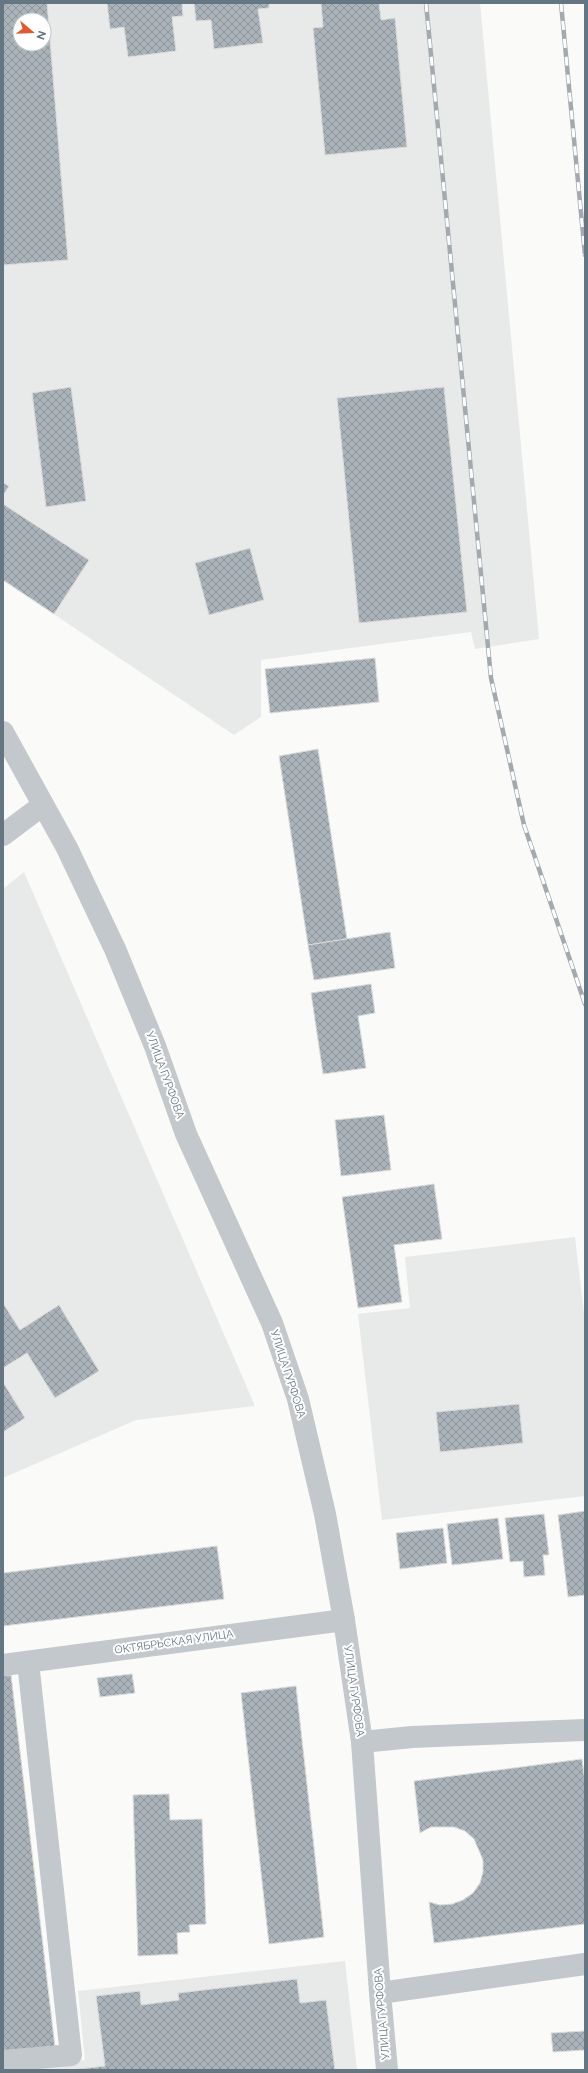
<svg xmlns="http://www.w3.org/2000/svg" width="588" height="2073" viewBox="0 0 588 2073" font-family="Raleway,sans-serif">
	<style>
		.built { fill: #e8e9e9; fill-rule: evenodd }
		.building { fill: url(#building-cross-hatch); stroke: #dcdcda; fill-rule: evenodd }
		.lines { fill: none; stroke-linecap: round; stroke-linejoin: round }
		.minor { stroke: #c3c8cc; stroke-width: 22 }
		.rail-casing { stroke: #a2aab0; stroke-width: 4.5 }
		.rail { stroke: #fff; stroke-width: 3; stroke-dasharray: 9; stroke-linecap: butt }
		.labels { text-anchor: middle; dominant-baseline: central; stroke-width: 4; stroke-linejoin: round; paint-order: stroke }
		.street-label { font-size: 11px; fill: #657683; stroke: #fff }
	</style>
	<defs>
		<pattern id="building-cross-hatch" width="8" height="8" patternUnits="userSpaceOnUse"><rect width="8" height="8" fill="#aab3b9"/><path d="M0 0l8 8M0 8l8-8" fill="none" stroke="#8e969c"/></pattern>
	</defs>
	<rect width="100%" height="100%" fill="#fafaf8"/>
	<g class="built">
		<path d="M 3,3 L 480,3 L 539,639 L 475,649 L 471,632 L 261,660 L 261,717 L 234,735 L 3,580 ZM 20,20 L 44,20 L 44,44 L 20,44 Z"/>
		<polygon points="24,872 255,1406 136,1420 3,1478 3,889"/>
		<polygon points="575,1237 585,1322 585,1496 382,1520 358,1314 410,1308 405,1257"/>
		<polygon points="345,1961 357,2070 10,2070 85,2060 78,1991"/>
	</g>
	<g class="building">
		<path d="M 3,3 L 47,3 L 68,260 L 3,265 ZM 20,20 L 44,20 L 44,44 L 20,44 Z"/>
		<polygon points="107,3 182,3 183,16 172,17 176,51 128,57 124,27 110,29"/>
		<polygon points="194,3 269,3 269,8 258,9 263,43 214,49 211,20 196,21"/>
		<polygon points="321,3 379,3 381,20 395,18 407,147 325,155 313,28 323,27"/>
		<polygon points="71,387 86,501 46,507 32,393"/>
		<polygon points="444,387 467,612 359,623 337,398"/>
		<polygon points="3,483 9,486 3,495"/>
		<polygon points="3,504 89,560 54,614 3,580"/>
		<polygon points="250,548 264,600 209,615 195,563"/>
		<polygon points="375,658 379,702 270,713 265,669"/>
		<polygon points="318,749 347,939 308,945 279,756"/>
		<polygon points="390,932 395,968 314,980 308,945"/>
		<polygon points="371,984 375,1013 358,1016 366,1068 323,1074 311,993"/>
		<polygon points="384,1115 391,1170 341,1176 335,1120"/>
		<polygon points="434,1184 442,1239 394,1245 402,1302 358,1308 342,1197"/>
		<polygon points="3,1303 20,1330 59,1305 99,1371 55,1398 27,1353 3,1368"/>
		<polygon points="3,1382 25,1418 3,1432"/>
		<polygon points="519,1404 523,1443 440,1452 436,1412"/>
		<polygon points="585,1511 585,1595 568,1597 558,1515"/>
		<polygon points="544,1514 549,1555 543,1555 545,1575 524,1577 523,1561 510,1562 505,1518"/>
		<polygon points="498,1518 503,1559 452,1565 447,1524"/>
		<polygon points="443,1528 447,1563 400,1569 396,1533"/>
		<polygon points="217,1546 224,1599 3,1626 3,1573"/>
		<polygon points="132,1674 135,1693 100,1697 97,1678"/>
		<polygon points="11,1675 55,2047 3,2053 3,1676"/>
		<polygon points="296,1686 324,1937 269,1944 241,1693"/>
		<polygon points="582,1759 585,1783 585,1924 434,1943 429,1902 440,1905 452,1904 463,1900 473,1893 480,1883 483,1872 483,1860 474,1839 465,1831 454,1827 431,1827 420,1833 414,1781"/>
		<polygon points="169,1794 170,1820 202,1819 206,1924 189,1925 190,1932 177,1933 178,1954 138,1956 133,1795"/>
		<polygon points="297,1979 300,2003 326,2000 335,2070 70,2070 105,2066 96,1996 140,1991 141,2005 179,2000 178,1993"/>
		<polygon points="585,2031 585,2050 553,2052 551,2033"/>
	</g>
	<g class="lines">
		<g class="minor">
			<polyline points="3,732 67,848 115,949 155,1046 186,1134 272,1323 298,1399 325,1514 344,1620 362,1742 380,1993 387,2070"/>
			<polyline points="3,835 43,805"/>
			<polyline points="3,1665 344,1620"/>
			<polyline points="362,1742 412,1737 585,1730"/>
			<polyline points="380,1993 585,1964"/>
			<polyline points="3,2061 71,2055 28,1662"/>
		</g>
		<g class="rail-casing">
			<g id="rail">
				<polyline points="426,3 491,678 524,825 585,1004"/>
				<polyline points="561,3 585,255"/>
			</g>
		</g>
		<use href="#rail" class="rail"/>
	</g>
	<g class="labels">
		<g class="street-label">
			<text transform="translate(165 1075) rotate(70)">УЛИЦА ГУРФОВА</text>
			<text transform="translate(288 1374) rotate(72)">УЛИЦА ГУРФОВА</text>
			<text transform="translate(174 1642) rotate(-8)">ОКТЯБРЬСКАЯ УЛИЦА</text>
			<text transform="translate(354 1691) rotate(82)">УЛИЦА ГУРФОВА</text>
			<text transform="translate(382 2014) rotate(-95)">УЛИЦА ГУРФОВА</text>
		</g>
	</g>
	<rect width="588" height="2073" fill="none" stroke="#657683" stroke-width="8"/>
	<g transform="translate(32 32) rotate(109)"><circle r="19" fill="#ffffff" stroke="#c1c8cd"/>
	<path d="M0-3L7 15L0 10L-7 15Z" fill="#e4572e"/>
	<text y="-6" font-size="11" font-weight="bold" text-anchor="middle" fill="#657683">N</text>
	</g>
</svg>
